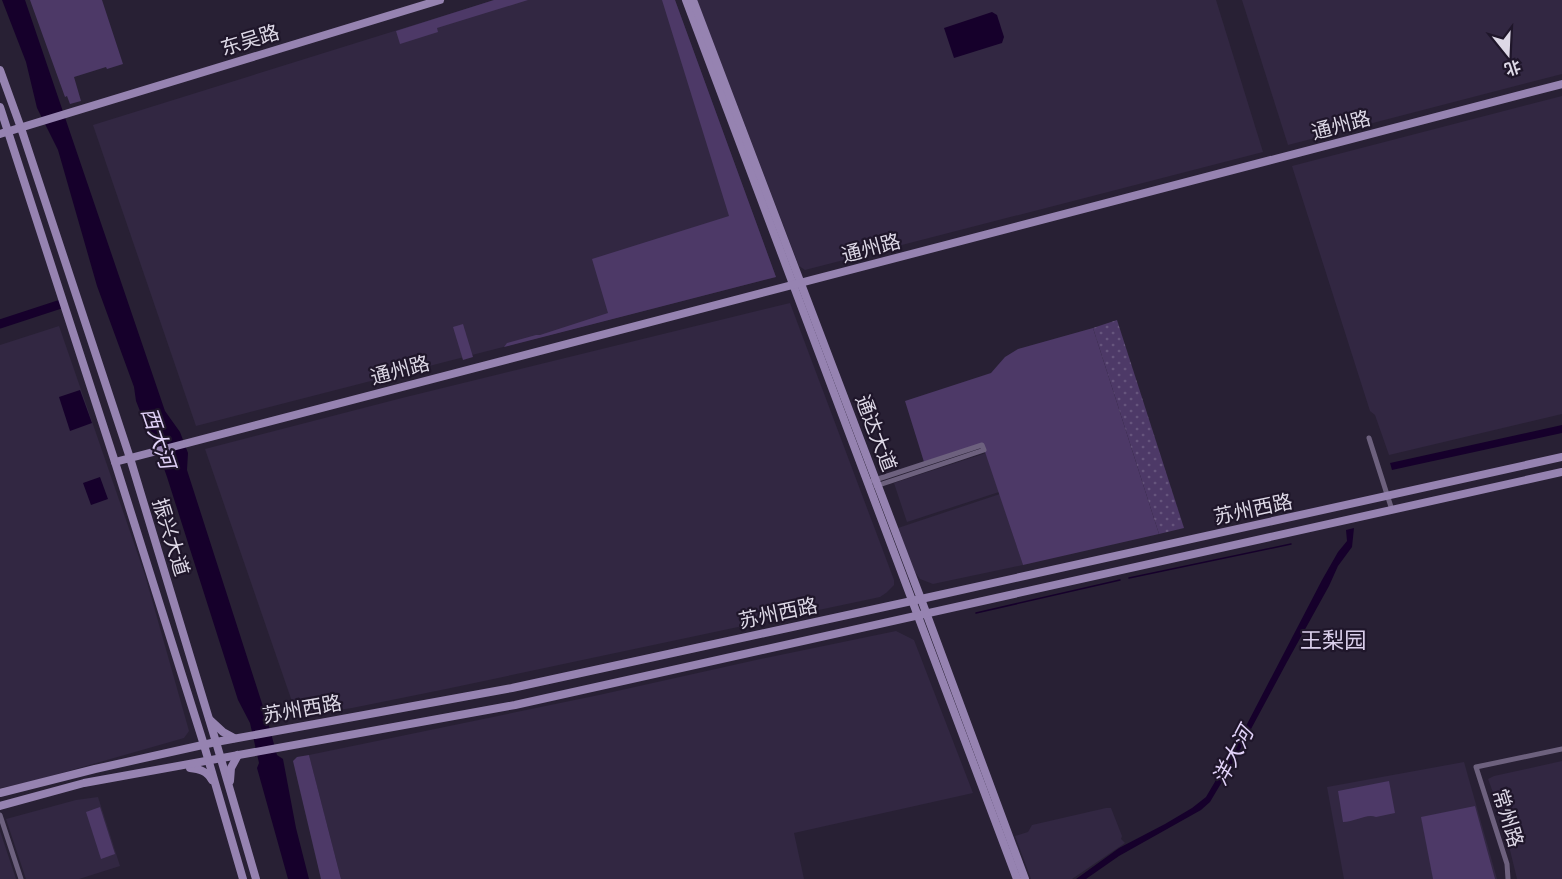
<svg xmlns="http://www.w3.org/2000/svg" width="1562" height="879" viewBox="0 0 1562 879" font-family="'DejaVu Sans','Noto Sans SC',sans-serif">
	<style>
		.built { fill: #322742 }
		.green { fill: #4d3967 }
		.garden { fill: url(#garden-dots) }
		.water { fill: #16002b }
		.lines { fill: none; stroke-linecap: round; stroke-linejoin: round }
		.stream { stroke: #16002b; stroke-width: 1.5 }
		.river { stroke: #16002b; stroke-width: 9 }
		.street { stroke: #6d617e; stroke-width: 5 }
		.secondary { stroke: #9683b1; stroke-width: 8 }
		.labels { text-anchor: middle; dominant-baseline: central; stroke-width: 4.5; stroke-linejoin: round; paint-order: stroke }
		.street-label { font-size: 20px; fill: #ddd8e6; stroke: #1f162a }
		.water-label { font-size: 21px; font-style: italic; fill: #e2d3f9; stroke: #1f162a }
		.quarter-label { font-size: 22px; fill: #dacfeb; stroke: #1f162a }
	</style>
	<defs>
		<pattern id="garden-dots" width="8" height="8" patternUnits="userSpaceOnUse" patternTransform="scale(1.5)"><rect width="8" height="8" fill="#4d3967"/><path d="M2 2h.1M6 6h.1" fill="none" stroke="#66557d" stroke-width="1.8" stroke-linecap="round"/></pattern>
	</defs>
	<rect width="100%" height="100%" fill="#282034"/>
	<g class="built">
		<polygon points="494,0 675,0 776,277 196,426 93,125"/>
		<polygon points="697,0 1216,0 1263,152 805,270 799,266"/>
		<polygon points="1242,0 1562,0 1562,74 1288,145"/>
		<polygon points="1562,96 1562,414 1389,455 1375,415 1370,411 1292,166"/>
		<polygon points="790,303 894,580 894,585 886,593 880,597 446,689 352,708 297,716 205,449 402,398"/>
		<polygon points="59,326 145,575 189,731 184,738 30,782 0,788 0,345"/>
		<polygon points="986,453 999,492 907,522 894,483"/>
		<polygon points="1000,494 1023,565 933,584 920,579 915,572 898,528"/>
		<polygon points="896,631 914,640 973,793 794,833 804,879 341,879 309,755 599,695 756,660"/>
		<polygon points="1562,761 1562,879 1517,879 1502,817 1488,779 1494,776"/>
		<polygon points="1464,762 1497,879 1344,879 1327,787"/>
		<polygon points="98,797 120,866 79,879 26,879 6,819 76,800"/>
		<polygon points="1106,808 1111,808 1122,836 1121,839 1125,843 1072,879 1031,879 1015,836 1028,832 1032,825"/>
		<polygon points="0,831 16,879 0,879"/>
	</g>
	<g class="green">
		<polygon points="30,0 102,0 123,64 107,69 106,67 74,77 81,101 70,104 67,96 65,97"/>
		<polygon points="494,0 528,0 437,28 438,32 400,44 396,31"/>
		<polygon points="662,0 675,0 776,277 504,347 507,343 536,335 540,335 608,313 592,259 729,216"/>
		<polygon points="463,324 473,357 463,360 453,327"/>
		<polygon points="1093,328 1159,534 1023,565 982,443 924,462 905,401 991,373 1005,357 1018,349"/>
		<polygon points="309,755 341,879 321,879 293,761 297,757"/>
		<path d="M 1389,781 L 1395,813 L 1376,817 C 1367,813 1355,822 1343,822 L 1338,791 Z"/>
		<polygon points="1475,806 1495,879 1433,879 1421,817"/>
		<polygon points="100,807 115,854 101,859 86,812"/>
	</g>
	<polygon class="garden" points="1117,320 1184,528 1159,534 1093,328"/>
	<g class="water">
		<polygon points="2,0 25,0 165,411 180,432 188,453 187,470 267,719 277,755 283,759 296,828 309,879 288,879 257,768 259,763 250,723 238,700 167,477 155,443 149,434 136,401 134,387 97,286 58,150 37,108 26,62"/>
		<polygon points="992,12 997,15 1004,37 1002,43 954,58 944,28"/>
		<polygon points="80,390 92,423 70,431 59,397"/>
		<polygon points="1562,425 1562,433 1392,470 1390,463"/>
		<polygon points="100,477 108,499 91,505 83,483"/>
		<polygon points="1354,528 1352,547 1338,566 1329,586 1287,662 1229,770 1210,802 1201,810 1119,856 1086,879 1076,879 1119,848 1165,824 1192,808 1206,797 1233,751 1322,580 1338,552 1347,541 1346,530"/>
	</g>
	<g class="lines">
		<g class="stream">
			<polyline points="1129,578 1291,544"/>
			<polyline points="976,613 1120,580"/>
		</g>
		<polyline class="river" points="0,324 61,304"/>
		<g class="street">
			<polyline points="1369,438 1392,510"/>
			<polyline points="872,481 982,445 984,450 876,486"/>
			<polyline points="0,815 21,879"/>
			<polyline points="1508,879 1507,864 1476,767 1562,749"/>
		</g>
		<g class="secondary">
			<polyline points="686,0 1017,879"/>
			<polyline points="693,0 921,599 1025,879"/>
			<polyline points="0,70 21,128 130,458 216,742 256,879"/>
			<polyline points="0,107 115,462 204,745 243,879"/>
			<polyline points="0,134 440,0"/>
			<polyline points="115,462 1562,84"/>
			<polyline points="210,720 223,732 234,738"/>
			<path d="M 190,768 C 199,769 207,771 212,780"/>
			<polyline points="230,781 231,768 238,755"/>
			<polyline points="0,793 95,769 216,742 512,688 921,599 1562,457"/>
			<polyline points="0,806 84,783 515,705 1562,472"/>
		</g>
	</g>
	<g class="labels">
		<g class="street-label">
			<text transform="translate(250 40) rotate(-17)">东吴路</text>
			<text transform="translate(1341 125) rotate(-15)">通州路</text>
			<text transform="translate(871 248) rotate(-15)">通州路</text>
			<text transform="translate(400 370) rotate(-15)">通州路</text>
			<text transform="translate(876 433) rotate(69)">通达大道</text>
			<text transform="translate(1253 509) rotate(-12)">苏州西路</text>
			<text transform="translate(171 537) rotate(73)">振兴大道</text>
			<text transform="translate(778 613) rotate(-12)">苏州西路</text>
			<text transform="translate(302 709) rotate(-10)">苏州西路</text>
			<text transform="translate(1508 818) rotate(73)">常州路</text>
		</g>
		<g class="water-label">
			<text transform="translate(158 438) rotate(71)">西大河</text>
			<text transform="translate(1233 756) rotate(-62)">洋大河</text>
		</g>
		<g class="quarter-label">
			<text x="1333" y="640">王梨园</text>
		</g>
	</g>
	<g transform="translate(1508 54) rotate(162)" stroke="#1f162a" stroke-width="4.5" paint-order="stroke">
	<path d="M0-4.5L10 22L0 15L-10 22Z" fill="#ddd8e6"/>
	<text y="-9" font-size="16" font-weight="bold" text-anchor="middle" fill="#ddd8e6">北</text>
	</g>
</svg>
